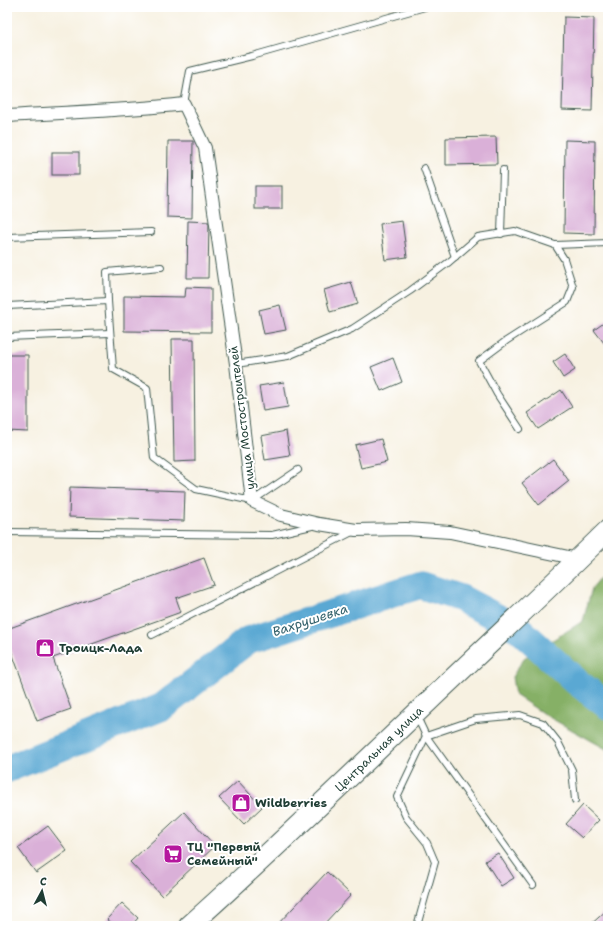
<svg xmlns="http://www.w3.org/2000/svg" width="615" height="933" viewBox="0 0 615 933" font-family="'Shantell Sans',sans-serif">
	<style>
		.forest { fill: #86b066; stroke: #52764d }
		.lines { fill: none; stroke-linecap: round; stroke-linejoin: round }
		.river { stroke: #5aa8d3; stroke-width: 28 }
		.building { fill: #dab0d8 }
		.service-casing { stroke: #3f584e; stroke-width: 8 }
		.minor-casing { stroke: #3f584e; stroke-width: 14 }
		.trunk-casing { stroke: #3f584e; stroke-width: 22 }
		.service { stroke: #fff; stroke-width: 6 }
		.minor { stroke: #fff; stroke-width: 12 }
		.trunk { stroke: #fff; stroke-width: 20 }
		.labels { text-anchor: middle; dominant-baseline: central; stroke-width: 4; stroke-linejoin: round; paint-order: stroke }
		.street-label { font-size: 12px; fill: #1f3d34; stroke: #fff }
		.poi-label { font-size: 12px; font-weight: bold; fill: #1f3d34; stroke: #fff; text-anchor: start }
		.water-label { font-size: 13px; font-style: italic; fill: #34626c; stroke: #fff }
	</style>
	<rect width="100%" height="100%" fill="#fff"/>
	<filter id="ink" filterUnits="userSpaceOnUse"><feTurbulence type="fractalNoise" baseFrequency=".025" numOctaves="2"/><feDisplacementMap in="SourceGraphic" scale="8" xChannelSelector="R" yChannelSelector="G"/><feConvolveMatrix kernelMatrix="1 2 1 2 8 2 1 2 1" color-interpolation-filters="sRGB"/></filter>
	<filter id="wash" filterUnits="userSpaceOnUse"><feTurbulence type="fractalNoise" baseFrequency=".012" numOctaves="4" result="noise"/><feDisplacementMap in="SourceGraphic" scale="16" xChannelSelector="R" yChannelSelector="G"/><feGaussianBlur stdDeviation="0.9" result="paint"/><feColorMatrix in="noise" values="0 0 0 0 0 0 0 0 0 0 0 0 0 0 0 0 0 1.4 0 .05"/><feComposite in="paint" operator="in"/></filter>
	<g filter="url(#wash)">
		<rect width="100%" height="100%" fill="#f7f1e1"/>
		<polygon class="forest" points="608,576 608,750 547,716 515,695 512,677 524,658 583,621 592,588 601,577"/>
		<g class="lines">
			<polyline class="river" points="7,769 162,707 248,640 420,585 460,598 519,629 577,682 608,706"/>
		</g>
		<g id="blocks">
			<g class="building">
				<polygon points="564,17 594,18 592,111 562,110"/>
				<polygon points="496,137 497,164 446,165 446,138"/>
				<polygon points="565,140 595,141 594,234 564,233"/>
				<polygon points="168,141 193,141 192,218 167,217"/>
				<rect x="52" y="152" width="27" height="23"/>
				<rect x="255" y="186" width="27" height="23"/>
				<polygon points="188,221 209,222 208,278 187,278"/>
				<polygon points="402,221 407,257 385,260 380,224"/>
				<polygon points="351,282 358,304 330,312 324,290"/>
				<polygon points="186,287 211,288 211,332 124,331 124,296 185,297"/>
				<polygon points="280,305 286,330 264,334 259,310"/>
				<polygon points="608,320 608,348 594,330"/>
				<polygon points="172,339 194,339 195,461 174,462"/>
				<polygon points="565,354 575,370 563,378 553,362"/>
				<polygon points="7,355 28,355 28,432 7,431"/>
				<polygon points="393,358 402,382 381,391 371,367"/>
				<polygon points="284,382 288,407 263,411 259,386"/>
				<polygon points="561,390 572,407 538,429 527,413"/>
				<polygon points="286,431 290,456 265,460 261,436"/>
				<polygon points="381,439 387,462 361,468 355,445"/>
				<polygon points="553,459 569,481 539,505 522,483"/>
				<polygon points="70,487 185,491 184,521 69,517"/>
				<polygon points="204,558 214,585 176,598 181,612 53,658 71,709 37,721 7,639 7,629"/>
				<polygon points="238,781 262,807 244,824 219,798"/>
				<polygon points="583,805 599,820 582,838 566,824"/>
				<polygon points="184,812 215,846 162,896 130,862"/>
				<polygon points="48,826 67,851 36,873 18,848"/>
				<polygon points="498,853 514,878 501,886 485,861"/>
				<polygon points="327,872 351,895 322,926 276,926"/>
				<polygon points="122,903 138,918 131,926 115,926 107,919"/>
				<polygon points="608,909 608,926 589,926"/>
			</g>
		</g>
	</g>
	<g filter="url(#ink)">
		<use href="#blocks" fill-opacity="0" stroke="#3f584e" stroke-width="1"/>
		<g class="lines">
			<g class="service-casing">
				<g id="service">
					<polyline points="184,104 190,71 252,56 425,7"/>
					<polyline points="424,168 455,257"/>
					<polyline points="501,234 503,170"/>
					<polyline points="7,237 151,232"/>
					<polyline points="555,245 608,243"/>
					<polyline points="108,301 107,272 161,267"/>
					<polyline points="7,306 108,301 113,369 147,388 154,458 196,489 252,501 298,470"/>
					<polyline points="7,337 110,333"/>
					<polyline points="236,364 288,356 352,329 410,291 449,262 478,237 515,231 555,245 564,259 573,287 567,302 506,341 479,361 497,394 520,429"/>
					<polyline points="7,532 272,535 312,526"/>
					<polyline points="152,635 354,531"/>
					<polyline points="417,717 426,736 397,797 406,817 427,843 435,862 417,926"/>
					<polyline points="533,885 426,736 476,719 520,715 543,723 558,742 572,770 575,800"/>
				</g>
			</g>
			<g class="minor-casing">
				<path id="minor" d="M 7,116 C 66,112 125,111 184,104 L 205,148 L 236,364 L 252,501 L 281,515 L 319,524 L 356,530 L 406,529 L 450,532 L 578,559"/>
			</g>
			<g class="trunk-casing">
				<path id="trunk" d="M 189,926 C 271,853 350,776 429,701 C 489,644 549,588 608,530"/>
			</g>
			<use href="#service" class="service"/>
			<use href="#minor" class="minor"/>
			<use href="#trunk" class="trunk"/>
		</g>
	</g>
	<defs>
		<g id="shop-square" transform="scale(1)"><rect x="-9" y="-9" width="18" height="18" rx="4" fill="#b5179e" stroke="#fff"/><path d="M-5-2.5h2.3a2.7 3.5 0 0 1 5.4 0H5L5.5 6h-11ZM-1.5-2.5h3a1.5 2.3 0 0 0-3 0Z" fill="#fff"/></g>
		<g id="supermarket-square" transform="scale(1)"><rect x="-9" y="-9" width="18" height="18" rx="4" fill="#b5179e" stroke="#fff"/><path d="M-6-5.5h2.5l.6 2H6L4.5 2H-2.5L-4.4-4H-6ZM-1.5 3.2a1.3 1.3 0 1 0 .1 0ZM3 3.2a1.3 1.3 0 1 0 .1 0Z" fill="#fff"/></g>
	</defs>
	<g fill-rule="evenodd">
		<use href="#shop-square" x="45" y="648"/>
		<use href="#shop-square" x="241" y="803"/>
		<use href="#supermarket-square" x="173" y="854"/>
	</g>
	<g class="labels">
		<g class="street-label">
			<text transform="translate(242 418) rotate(-97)">улица Мостостроителей</text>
			<text transform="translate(379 749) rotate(-44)">Центральная улица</text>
		</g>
		<g class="poi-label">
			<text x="59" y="648">Троицк-Лада</text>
			<text x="255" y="803">Wildberries</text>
			<text x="187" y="847">ТЦ "Первый<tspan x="187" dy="14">Семейный"</tspan></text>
		</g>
		<g class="water-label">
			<text transform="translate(310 620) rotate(-18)">Вахрушевка</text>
		</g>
	</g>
	<rect width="615" height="933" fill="none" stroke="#fff" stroke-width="24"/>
	<g transform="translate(42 891) rotate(7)" stroke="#ffffff" stroke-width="3" paint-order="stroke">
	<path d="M0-3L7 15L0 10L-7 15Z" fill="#1f3d34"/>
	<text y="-6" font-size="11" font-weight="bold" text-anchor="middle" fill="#1f3d34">С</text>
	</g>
</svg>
